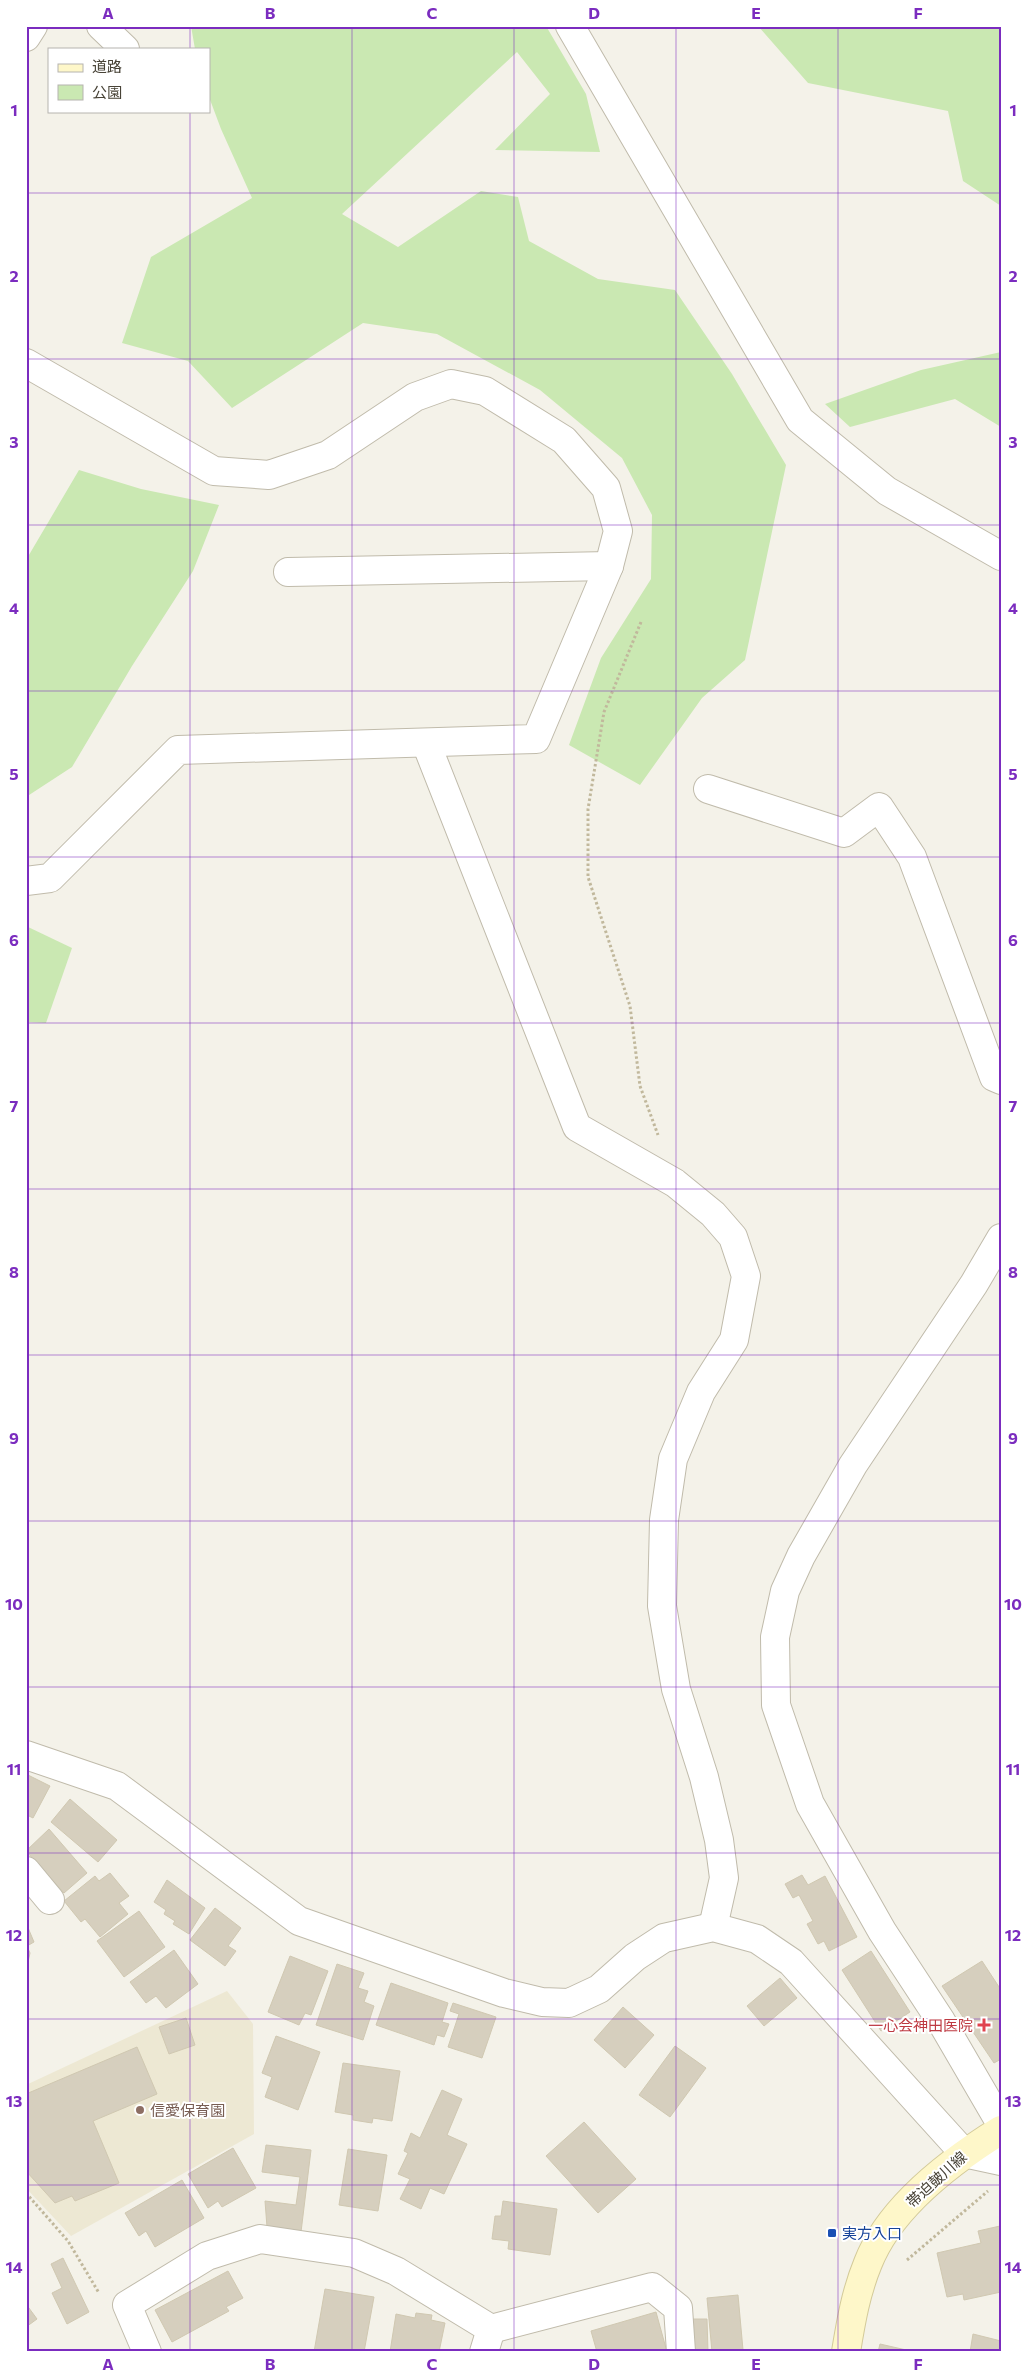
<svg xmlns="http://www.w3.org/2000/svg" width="1027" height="2378" viewBox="0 0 1027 2378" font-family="Commissioner,'Noto Sans JP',sans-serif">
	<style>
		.education { fill: #ede8d3 }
		.green { fill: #cae8b2 }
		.building { fill: #d6cfbe; stroke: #d0c8b1 }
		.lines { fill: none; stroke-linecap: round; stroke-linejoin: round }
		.street-casing { stroke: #c0bbab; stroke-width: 30 }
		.secondary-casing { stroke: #d3ca99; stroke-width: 30 }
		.path { stroke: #c1b89c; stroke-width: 3; stroke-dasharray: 2.5 2.5; stroke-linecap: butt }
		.street { stroke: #fff; stroke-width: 28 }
		.secondary { stroke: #fef7c9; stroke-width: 28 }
		.grid { fill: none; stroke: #7b2cbf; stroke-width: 1; stroke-opacity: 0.55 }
		.health-dot { fill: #e0444e; stroke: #fff; stroke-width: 2 }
		.education-dot { fill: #8d6e63; stroke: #fff; stroke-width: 2 }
		.transit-dot { fill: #1a4fb4; stroke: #fff; stroke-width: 2 }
		.labels { text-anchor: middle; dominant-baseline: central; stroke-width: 4; stroke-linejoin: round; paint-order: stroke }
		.health-label { font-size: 15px; fill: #be3a42; stroke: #fff; text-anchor: end }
		.education-label { font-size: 15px; fill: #785e54; stroke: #fff; text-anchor: start }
		.street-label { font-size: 15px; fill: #484337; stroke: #fff }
		.transit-label { font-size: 15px; fill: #164399; stroke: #fff; text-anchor: start }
		.neatline { fill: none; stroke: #7b2cbf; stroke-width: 2 }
		.grid-label { font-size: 16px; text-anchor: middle; font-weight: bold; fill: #7b2cbf }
	</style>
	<rect width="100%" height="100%" fill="#f4f2e9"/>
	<polygon class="education" points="227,1991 253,2024 254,2134 71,2236 26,2188 26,2085"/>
	<g class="green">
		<polygon points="191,26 546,26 586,94 600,152 495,150 550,94 517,52 342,214 398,247 481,191 518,197 529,241 598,279 675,290 732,374 786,465 745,660 702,698 640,785 569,745 601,658 651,579 652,515 622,458 540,390 437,334 363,323 232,408 188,361 122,343 151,257 252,198 221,129 209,97 209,49 195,49"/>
		<polygon points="758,26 1001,26 1001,206 963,181 948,111 808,83"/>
		<polygon points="1001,352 1001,427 955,399 850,427 825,404 921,370"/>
		<polygon points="79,470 141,489 219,505 193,571 132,666 72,767 26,797 26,560"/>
		<polygon points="26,926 72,948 46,1023 26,1022"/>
	</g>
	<g class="building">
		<polygon points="26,1774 50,1786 33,1818 27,1815 26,1817"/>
		<polygon points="70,1799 117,1840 98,1862 51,1822"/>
		<polygon points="49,1829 87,1873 64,1893 26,1851"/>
		<polygon points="110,1873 129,1896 119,1903 128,1914 100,1937 85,1919 81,1922 64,1901 95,1876 99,1881"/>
		<polygon points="802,1875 808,1885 825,1876 857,1937 829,1951 824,1941 818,1944 807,1924 813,1921 799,1895 793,1898 785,1884"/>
		<polygon points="167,1880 205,1908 189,1934 173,1924 175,1921 164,1914 166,1910 154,1902"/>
		<polygon points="215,1908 241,1928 228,1946 236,1951 225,1966 190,1940"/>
		<polygon points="139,1911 165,1947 124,1977 97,1941"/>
		<polygon points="26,1923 34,1942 27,1946 30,1953 26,1971"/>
		<polygon points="174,1950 198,1984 166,2008 156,1996 146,2003 130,1982"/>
		<polygon points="871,1951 910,2012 881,2031 842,1970"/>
		<polygon points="290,1956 328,1971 311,2015 305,2013 299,2025 268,2012"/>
		<polygon points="982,1961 1001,1990 1001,2059 994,2063 942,1986"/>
		<polygon points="337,1964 364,1973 358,1988 368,1991 364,2002 374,2006 363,2040 316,2025"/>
		<polygon points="780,1978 797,1998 764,2026 747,2006"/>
		<polygon points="391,1983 448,2003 442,2022 449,2024 444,2037 437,2035 434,2045 376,2025"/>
		<polygon points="453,2003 496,2017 482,2058 448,2047 459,2014 450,2011"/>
		<polygon points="623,2007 654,2035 625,2068 594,2040"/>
		<polygon points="186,2018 195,2045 169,2054 159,2027"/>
		<polygon points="276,2036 320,2052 298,2110 265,2097 272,2077 262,2073"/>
		<polygon points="675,2046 706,2068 670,2117 639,2095"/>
		<polygon points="137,2047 157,2094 93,2121 119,2183 75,2201 72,2196 55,2203 26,2171 26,2094"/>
		<polygon points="343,2063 400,2071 392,2121 373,2118 372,2123 353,2120 353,2115 335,2112"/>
		<polygon points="442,2090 462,2099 447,2135 467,2144 444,2194 430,2188 421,2209 400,2199 410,2179 398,2174 408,2153 404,2151 411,2133 420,2138"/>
		<polygon points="584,2122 636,2179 598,2213 546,2156"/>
		<polygon points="266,2145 311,2150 301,2232 267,2227 265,2201 296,2205 300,2177 262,2172"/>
		<polygon points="233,2148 256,2188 222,2207 218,2201 208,2208 188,2174"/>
		<polygon points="348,2149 387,2155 378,2211 339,2205"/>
		<polygon points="182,2180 204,2218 155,2247 146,2231 139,2236 125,2213"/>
		<polygon points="503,2201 557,2209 550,2255 508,2249 509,2241 492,2239 495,2216 501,2216"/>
		<polygon points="1000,2226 1001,2292 964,2300 963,2294 947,2297 937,2253 981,2243 978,2231"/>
		<polygon points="63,2258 89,2312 67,2324 52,2293 62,2288 51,2264"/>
		<polygon points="228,2271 243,2298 226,2307 229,2311 172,2342 155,2310"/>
		<polygon points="325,2289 374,2297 364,2352 314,2352"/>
		<polygon points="738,2295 743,2350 712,2352 707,2298"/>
		<polygon points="26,2304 37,2319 26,2327"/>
		<polygon points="656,2312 667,2352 597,2352 591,2331"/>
		<polygon points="416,2313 432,2315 431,2320 445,2323 439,2352 390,2352 396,2314 415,2318"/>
		<polygon points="692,2319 707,2319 708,2352 693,2352"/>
		<polygon points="973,2334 1001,2341 1001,2352 970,2352"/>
		<polygon points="880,2344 915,2352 878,2352"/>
	</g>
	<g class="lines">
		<g class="street-casing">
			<g id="street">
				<polyline points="101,26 125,49"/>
				<polyline points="570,26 800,420 887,491 1001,556"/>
				<polyline points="26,37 33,26"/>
				<polyline points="26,363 214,471 269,475 328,455 415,397 451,384 485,391 564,440 606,488 618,531 609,566 536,739 178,750 50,878 26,881"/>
				<polyline points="288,572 609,566"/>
				<polyline points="426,743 577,1127 675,1183 713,1214 733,1237 746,1276 734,1340 701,1392 673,1459 664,1520 662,1606 676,1689 704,1777 719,1840 724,1878 713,1927"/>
				<polyline points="708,789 844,833 879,807 912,857 994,1077 1001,1080"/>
				<polyline points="1001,1238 974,1284 853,1465 801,1556 785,1591 775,1637 776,1705 810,1804 882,1931 941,2021 1001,2124"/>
				<polyline points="26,1755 117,1786 299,1921 504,1993 542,2002 569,2003 599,1989 635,1957 664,1938 713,1927 757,1939 791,1962 964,2153 1001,2161"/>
				<polyline points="26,1871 50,1900"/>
				<polyline points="491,2329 652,2287 678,2308 681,2352"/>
				<polyline points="147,2352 127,2305 207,2256 260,2239 354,2253 396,2271 491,2329 484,2352"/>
			</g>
		</g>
		<g class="secondary-casing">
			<path id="secondary" d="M 846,2352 C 851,2321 856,2292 868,2263 C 890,2207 951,2161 1001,2130"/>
		</g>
		<g class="path">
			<polyline points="641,622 604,712 588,809 588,877 630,1006 640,1086 658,1135"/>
			<polyline points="26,2193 68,2241 99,2293"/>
			<polyline points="907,2260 988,2191"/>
		</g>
		<use href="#street" class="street"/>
		<use href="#secondary" class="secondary"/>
	</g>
	<path class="grid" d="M 190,26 L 190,49M 352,26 L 352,2352M 514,26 L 514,2352M 676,26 L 676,2352M 838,26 L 838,2352M 190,111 L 190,2352M 26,193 L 1001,193M 26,359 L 1001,359M 26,525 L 1001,525M 26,691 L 1001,691M 26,857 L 1001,857M 26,1023 L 1001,1023M 26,1189 L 1001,1189M 26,1355 L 1001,1355M 26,1521 L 1001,1521M 26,1687 L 1001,1687M 26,1853 L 1001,1853M 26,2019 L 1001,2019M 26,2185 L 1001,2185"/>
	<path class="health-dot" d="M981.5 2017.5h5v5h5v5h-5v5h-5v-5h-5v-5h5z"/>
	<circle class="education-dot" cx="140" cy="2110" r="5"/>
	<rect class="transit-dot" x="827" y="2228" width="10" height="10" rx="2.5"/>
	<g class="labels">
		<g class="health-label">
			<text x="973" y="2025">一心会神田医院</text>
		</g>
		<g class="education-label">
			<text x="150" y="2110">信愛保育園</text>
		</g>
		<g class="street-label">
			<text transform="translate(936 2179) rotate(-42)">帯迫皷川線</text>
		</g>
		<g class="transit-label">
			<text x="842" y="2233">実方入口</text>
		</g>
	</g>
	<rect width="1027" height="2378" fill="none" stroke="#ffffff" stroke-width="55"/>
	<rect x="48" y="48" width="162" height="65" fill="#ffffff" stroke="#b6b4af"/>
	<rect x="58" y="64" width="25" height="8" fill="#fef7c9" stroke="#b6b4af"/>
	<text x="92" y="72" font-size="15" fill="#484337">道路</text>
	<rect x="58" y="85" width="25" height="15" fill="#cae8b2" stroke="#b6b4af"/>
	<text x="92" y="98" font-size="15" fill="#484337">公園</text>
	<rect x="28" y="28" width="972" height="2322" class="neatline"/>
	<g class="grid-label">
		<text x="108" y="19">A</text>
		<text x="270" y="19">B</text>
		<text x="432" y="19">C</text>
		<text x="594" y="19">D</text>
		<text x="756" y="19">E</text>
		<text x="918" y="19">F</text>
		<text x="14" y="116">1</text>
		<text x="1013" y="116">1</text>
		<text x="14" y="282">2</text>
		<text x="1013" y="282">2</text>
		<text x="14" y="448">3</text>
		<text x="1013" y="448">3</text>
		<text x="14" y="614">4</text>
		<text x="1013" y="614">4</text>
		<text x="14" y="780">5</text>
		<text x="1013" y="780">5</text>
		<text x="14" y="946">6</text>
		<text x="1013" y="946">6</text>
		<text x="14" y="1112">7</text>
		<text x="1013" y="1112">7</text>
		<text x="14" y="1278">8</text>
		<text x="1013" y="1278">8</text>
		<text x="14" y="1444">9</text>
		<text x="1013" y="1444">9</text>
		<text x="14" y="1610">10</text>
		<text x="1013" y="1610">10</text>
		<text x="14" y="1775">11</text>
		<text x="1013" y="1775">11</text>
		<text x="14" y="1941">12</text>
		<text x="1013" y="1941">12</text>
		<text x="14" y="2107">13</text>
		<text x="1013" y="2107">13</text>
		<text x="14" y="2273">14</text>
		<text x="1013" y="2273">14</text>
		<text x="108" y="2370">A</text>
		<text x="270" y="2370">B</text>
		<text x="432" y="2370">C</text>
		<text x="594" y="2370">D</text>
		<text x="756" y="2370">E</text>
		<text x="918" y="2370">F</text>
	</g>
</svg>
